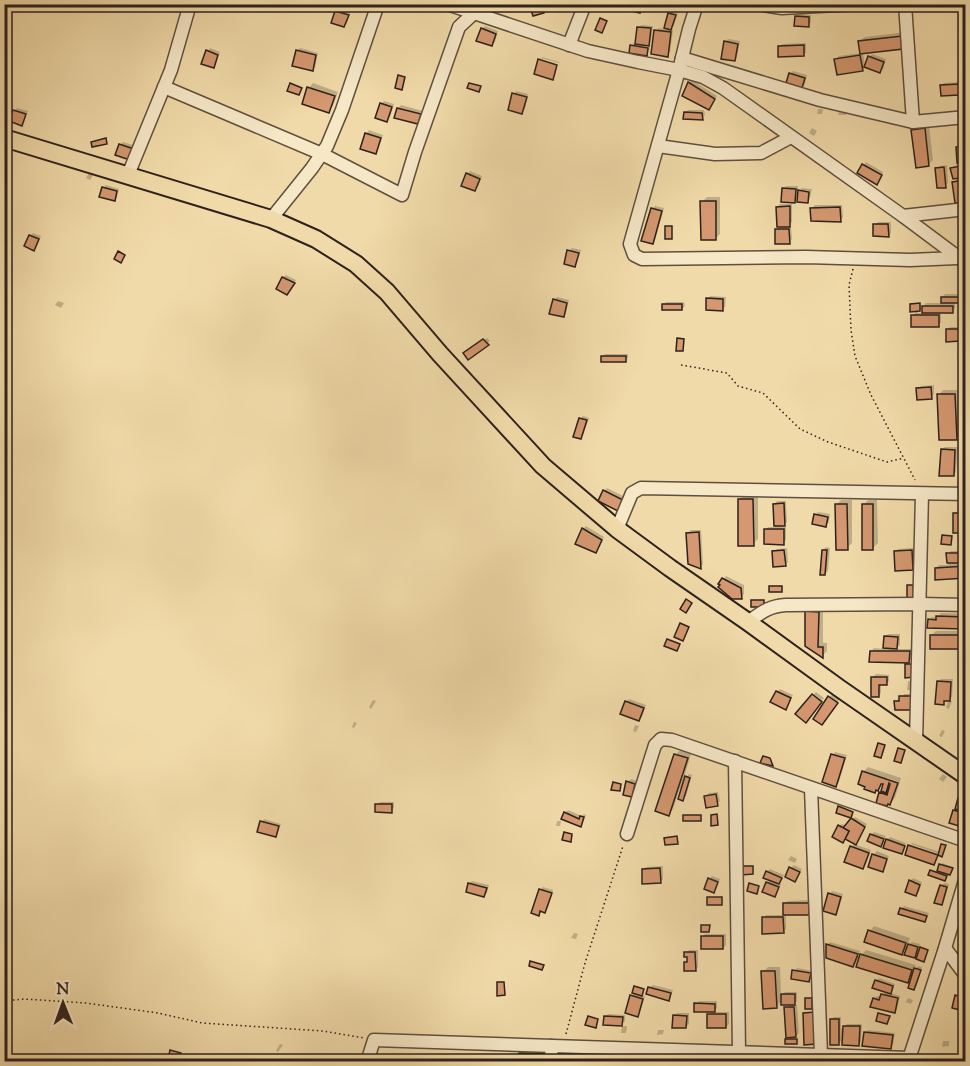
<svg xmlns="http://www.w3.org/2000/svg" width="970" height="1066" viewBox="0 0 970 1066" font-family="'Sorts Mill Goudy',serif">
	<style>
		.shadow { fill: #0003; fill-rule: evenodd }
		.building { fill: #d59870; stroke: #2d211b; stroke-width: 1.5 }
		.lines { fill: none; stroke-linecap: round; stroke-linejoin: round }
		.minor-casing { stroke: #5e4f3e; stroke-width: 15 }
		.major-casing { stroke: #2d211b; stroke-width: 20 }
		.path { stroke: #2d211b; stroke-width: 1.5; stroke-dasharray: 1.5 3; stroke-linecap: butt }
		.minor { stroke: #f6e7c7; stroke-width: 12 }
		.major { stroke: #f1daa9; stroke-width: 16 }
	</style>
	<rect width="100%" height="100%" fill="#f1daa9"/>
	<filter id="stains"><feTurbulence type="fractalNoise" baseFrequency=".00333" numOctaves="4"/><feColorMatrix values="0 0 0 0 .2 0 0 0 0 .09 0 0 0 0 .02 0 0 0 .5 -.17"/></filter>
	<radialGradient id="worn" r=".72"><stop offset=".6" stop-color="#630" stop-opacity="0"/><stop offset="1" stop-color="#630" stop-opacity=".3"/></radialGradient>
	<g class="shadow">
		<polygon points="340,9 350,12 347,23 344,25 333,22 337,11"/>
		<polygon points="672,11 678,12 674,25 670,29 673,30 670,52 667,55 656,31 659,28 665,29 669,13"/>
		<polygon points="799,14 811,15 811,22 808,25 796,17"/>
		<polygon points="642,25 653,26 651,41 647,45 650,46 649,51 646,54 631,46 634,43 637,43 639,27"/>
		<polygon points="485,26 498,31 495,42 492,44 482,29"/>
		<polygon points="906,32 907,43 863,52 865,67 862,70 836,59 839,56 861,53 860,41 865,37"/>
		<polygon points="728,39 740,41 737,57 735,60 725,42"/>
		<polygon points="806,43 806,52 804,55 780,46 783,44"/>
		<polygon points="210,48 220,52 216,63 213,66 208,51"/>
		<polygon points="300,48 318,53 315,67 312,69 297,51"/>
		<polygon points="872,54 886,59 883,69 880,71 870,57"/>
		<polygon points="542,57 559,62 559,63 541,58"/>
		<polygon points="793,71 807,75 805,84 802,87 790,74"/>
		<polygon points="692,80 717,96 711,106 684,95 689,83"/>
		<polygon points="961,82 962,90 959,93 941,86 944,83"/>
		<polygon points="313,83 338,92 333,106 328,111 309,88"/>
		<polygon points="516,91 528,94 525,109 522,112 514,94"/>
		<polygon points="384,101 394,104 390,117 387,120 377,117 382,103"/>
		<polygon points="401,105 423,111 421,120 418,123 398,108"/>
		<polygon points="17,108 28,111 24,121 21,124 11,120 15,110"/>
		<polygon points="818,109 823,109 822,114 817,114"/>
		<polygon points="688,110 704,110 705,115 702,118 685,113"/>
		<polygon points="839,112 846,113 846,115 838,115"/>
		<polygon points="929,125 933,160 929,164 913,131 917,126"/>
		<polygon points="812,128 817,131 814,136 809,133"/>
		<polygon points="369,130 383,135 378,149 376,152 362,148 367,133"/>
		<polygon points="123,142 136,146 133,155 120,145"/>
		<polygon points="866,162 883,172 879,180 864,165"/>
		<polygon points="966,164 966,177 964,178 966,178 966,200 954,182 959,177 952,169 955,166"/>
		<polygon points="947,165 948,183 945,186 937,169 940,166"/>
		<polygon points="470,171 482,176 478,187 475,189 467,174"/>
		<polygon points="89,173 93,175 90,180 86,178"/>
		<polygon points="106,185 119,189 117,197 114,200 103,188"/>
		<polygon points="786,186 798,186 798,192 802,188 812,189 810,198 807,201 799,197 795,201 783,189"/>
		<polygon points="707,197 720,197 720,234 715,239 702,202"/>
		<polygon points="780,204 792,204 792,222 787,227 791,227 792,239 789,242 776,230 781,225 777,207"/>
		<polygon points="815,205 842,205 843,217 840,220 812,208"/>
		<polygon points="655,206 664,208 655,240 652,243 652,209"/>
		<polygon points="878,222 891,222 891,233 889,236 875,225"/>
		<polygon points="33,233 41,236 37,246 34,249 30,236"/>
		<polygon points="572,248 581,250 577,262 575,265 569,251"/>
		<polygon points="286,275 296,280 287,293 283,277"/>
		<path d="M 945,294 L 963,294 L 963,299 L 960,302 L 955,302 L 955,308 L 953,311 L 941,311 L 941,322 L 938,325 L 912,316 L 918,310 L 912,304 L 913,303 L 920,303 L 921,309 L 926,303 L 942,303 L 942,297 ZM 923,307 L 923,313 L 917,313 Z"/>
		<polygon points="710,296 726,297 725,307 722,309 708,299"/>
		<polygon points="557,297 569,300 566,313 563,316 554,300"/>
		<polygon points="58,301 64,303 61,308 55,305"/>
		<polygon points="666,302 684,302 685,306 682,309 663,305"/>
		<polygon points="950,327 962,327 963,337 960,340 947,330"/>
		<polygon points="487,338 490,341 468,358 468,350"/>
		<polygon points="4,340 10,340 9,351 6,354 4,354"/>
		<polygon points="605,354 628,354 628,358 625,360 602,357"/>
		<polygon points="934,385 934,394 931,397 918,389 921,386"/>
		<polygon points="943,390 959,390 961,433 956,438 939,395"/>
		<polygon points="583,416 589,418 583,435 580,438 580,419"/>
		<polygon points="945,447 958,447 956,472 953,475 942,449"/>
		<polygon points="607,488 625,497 620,507 604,491"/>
		<polygon points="744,495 758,495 758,539 753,544 739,500"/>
		<polygon points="841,500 852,500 852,543 847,548 837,504"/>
		<polygon points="868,500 877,500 878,543 873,548 864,504"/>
		<polygon points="777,501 786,501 787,522 781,527 786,527 786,540 783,543 766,530 768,527 775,527 775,504"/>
		<polygon points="958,511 966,511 966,532 955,513"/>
		<polygon points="818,512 830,514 829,522 826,525 815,515"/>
		<polygon points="586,526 604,537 595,552 583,529"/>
		<polygon points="691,530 701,530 703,564 701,567 688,533"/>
		<polygon points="826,547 830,548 828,571 825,574 823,550"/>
		<polygon points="787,548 788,562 785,565 774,552 777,549"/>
		<polygon points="914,548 915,565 912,568 895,552 898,549"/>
		<polygon points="951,551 966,551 966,577 936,568 939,565 948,565 948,554"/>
		<polygon points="726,576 744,585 744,594 741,597 720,584"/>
		<polygon points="812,607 823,608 823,643 827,643 827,651 822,656 806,645 807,612"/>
		<polygon points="941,613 966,614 966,627 962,631 966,631 966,647 932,635 936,631 958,631 958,628 929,620 932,617 938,617"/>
		<polygon points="888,634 900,634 900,645 895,649 912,649 912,658 909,661 871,651 874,648 885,649 885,636"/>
		<polygon points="876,674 889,675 889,681 886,684 881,684 881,693 878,696 873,677"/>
		<polygon points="941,679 953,679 952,697 948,700 952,701 949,709 946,708 949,697 943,703 938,682"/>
		<polygon points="908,681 911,681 910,690 907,690"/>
		<polygon points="780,689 793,695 786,708 777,692"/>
		<polygon points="816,692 824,698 808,718 813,695"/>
		<polygon points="904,694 913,694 914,706 896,701 901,698"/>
		<polygon points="832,695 839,700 825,721 829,697"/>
		<polygon points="629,699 646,705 642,717 639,720 626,702"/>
		<polygon points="373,700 376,701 371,709 369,707"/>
		<polygon points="354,722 357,723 354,728 352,727"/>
		<polygon points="635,725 639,726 636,732 633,731"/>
		<polygon points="942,730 945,731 942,737 939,736"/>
		<polygon points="965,741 966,741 966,751 963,751"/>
		<polygon points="680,750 691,754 683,781 689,774 692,775 686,796 683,799 683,789 680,788 673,809 669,814 675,755"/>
		<polygon points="835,752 847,755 839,782 836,785 833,755"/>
		<path d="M 868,767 L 901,778 L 895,798 L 890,803 L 881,793 L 886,781 L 878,789 L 863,772 ZM 887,778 L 899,782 L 898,784 L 887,781 Z"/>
		<polygon points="943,774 947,777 943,782 939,779"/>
		<polygon points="631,779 637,781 634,793 631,796 628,782"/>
		<polygon points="718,792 720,801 717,804 706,796 709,793"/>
		<polygon points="961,798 966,799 963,809 966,810 966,827 954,810 958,807"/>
		<polygon points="380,802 394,802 394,808 391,811 377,805"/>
		<polygon points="568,810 582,816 584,814 586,815 583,822 580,825 565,813"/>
		<polygon points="855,817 867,824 858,840 854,844 871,850 866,864 863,867 851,847 855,843 846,838 843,841 839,826 842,824 847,826"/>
		<polygon points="264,819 281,824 278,832 275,835 262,822"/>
		<polygon points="557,821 561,821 560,826 556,826"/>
		<polygon points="874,832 886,836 880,845 871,835"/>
		<polygon points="890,837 906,843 904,850 901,852 887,840"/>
		<polygon points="912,843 940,852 943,845 946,845 942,855 911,844"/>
		<polygon points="877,851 889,856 885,867 882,870 870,866 874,854"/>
		<polygon points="791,856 797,859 795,863 788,860"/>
		<polygon points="942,863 953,867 951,873 948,873 946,879 931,871 932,870 938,872"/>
		<polygon points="794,865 802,869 795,880 791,868"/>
		<polygon points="663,866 663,879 660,882 643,870 646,867"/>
		<polygon points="770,869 784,875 778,883 781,884 777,892 775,895 767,883 771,879 767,872"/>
		<polygon points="712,876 720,879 716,888 713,891 710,879"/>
		<polygon points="913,878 922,882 919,892 916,894 910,881"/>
		<polygon points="472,881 489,885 487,893 484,895 469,883"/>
		<polygon points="944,883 949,884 944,901 941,903 941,886"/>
		<polygon points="543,887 553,890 548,908 538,914 540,890"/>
		<polygon points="832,891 843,894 838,911 835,914 830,894"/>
		<polygon points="811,900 811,910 808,913 786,913 786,929 783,932 763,918 766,915 785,915 785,903 788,901"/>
		<polygon points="904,906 929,913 927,918 925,921 901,909"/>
		<polygon points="874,926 910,938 907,946 912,942 920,944 917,953 914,956 908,947 902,953 870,931"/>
		<polygon points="574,933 578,934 576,939 571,938"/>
		<polygon points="705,934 726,934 726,945 723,948 702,937"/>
		<polygon points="830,942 860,951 856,963 853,966 828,957 828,944"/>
		<polygon points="689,950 698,950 698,967 695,970 686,963 688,960 686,953"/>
		<polygon points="866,950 916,965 914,970 918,966 922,967 917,985 914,988 913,975 907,981 861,955"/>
		<polygon points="768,967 780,967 781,996 785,992 797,992 797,1001 793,1005 797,1005 799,1033 796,1036 786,1008 790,1004 782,1000 776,1007 763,972"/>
		<polygon points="797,968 813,971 812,978 809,980 794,971"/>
		<polygon points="879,978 895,984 893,990 890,993 900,996 897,1009 894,1011 874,999 877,996 882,997 886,991 876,981"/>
		<polygon points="653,985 673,990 671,996 668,999 650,987"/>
		<polygon points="637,986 644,988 641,995 645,996 640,1012 637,1015 632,996"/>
		<polygon points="908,998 913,1000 911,1004 906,1002"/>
		<polygon points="699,1001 717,1001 717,1008 713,1012 729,1012 729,1024 726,1027 709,1015 713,1010 696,1004"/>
		<polygon points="677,1013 689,1013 689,1024 686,1027 674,1016"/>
		<polygon points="608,1014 625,1015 625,1021 622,1024 605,1017"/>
		<polygon points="834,1017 841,1017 841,1029 847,1024 862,1024 861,1042 858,1044 844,1038 838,1044 831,1020"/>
		<polygon points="622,1026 627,1026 626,1033 621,1033"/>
		<polygon points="658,1030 664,1030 663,1034 657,1035"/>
		<polygon points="868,1030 895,1033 893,1045 890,1047 865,1033"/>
		<polygon points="943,1041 949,1041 949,1046 942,1047"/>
		<polygon points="280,1044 283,1045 278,1052 276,1051"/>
		<polygon points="523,1051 552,1052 552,1056 520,1054"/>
	</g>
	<g class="building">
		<polygon points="529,4 542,4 544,13 533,16"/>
		<polygon points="626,4 642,4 640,13 624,9"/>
		<polygon points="335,11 349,15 344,27 331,23"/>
		<polygon points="668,13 676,15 671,30 664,28"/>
		<polygon points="795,16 809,17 809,27 794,26"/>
		<polygon points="600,18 607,21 602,33 595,30"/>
		<polygon points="637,27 651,28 649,46 635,44"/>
		<polygon points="481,28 496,34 492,46 476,41"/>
		<polygon points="654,30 671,32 668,57 651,54"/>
		<polygon points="902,36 903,49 860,54 858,41"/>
		<polygon points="724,41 738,44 735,61 721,59"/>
		<polygon points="630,45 648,48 647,56 629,53"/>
		<polygon points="804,45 804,56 778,57 778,46"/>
		<polygon points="206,50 218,55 214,68 201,64"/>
		<polygon points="296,50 316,55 313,71 292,66"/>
		<polygon points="860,55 863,71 837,75 834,59"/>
		<polygon points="868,56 884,62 880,73 864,67"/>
		<polygon points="538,59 557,65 553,80 534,74"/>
		<polygon points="789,73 805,78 802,88 786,83"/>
		<polygon points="398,75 405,77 402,90 395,88"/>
		<polygon points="688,82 715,99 709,110 682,96"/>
		<polygon points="290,83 302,88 299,95 287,91"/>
		<polygon points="469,83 481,86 479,92 467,88"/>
		<polygon points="959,84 959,95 941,96 940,85"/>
		<polygon points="307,87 335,96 329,113 302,104"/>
		<polygon points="512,93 527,97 522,114 508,110"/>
		<polygon points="380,103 392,107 387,122 375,118"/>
		<polygon points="397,108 421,114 418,124 394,118"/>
		<polygon points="13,110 26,114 22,126 9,121"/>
		<polygon points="684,112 702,113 703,120 683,119"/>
		<polygon points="925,128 929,166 916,168 911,130"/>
		<polygon points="365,133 381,138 376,154 360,149"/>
		<polygon points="106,138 107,144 92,147 91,142"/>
		<polygon points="119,144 134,149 130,160 115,155"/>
		<polygon points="966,146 966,163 957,163 956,147"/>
		<polygon points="862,164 882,175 877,185 857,173"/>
		<polygon points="966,165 966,177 953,179 950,168"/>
		<polygon points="944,167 946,188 937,188 935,168"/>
		<polygon points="466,173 480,179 475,191 461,186"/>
		<polygon points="966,180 966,202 955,203 952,182"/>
		<polygon points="102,187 117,191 115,201 99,197"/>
		<polygon points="782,188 796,189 795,203 781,202"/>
		<polygon points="798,190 809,192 808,203 797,202"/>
		<polygon points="700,201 716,201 716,240 701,240"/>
		<polygon points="790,206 790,227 777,227 776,207"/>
		<polygon points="840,207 841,222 811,221 810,208"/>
		<polygon points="651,208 662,211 653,244 641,241"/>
		<polygon points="873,224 888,224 889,237 873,236"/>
		<rect x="665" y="226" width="7" height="13"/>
		<polygon points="775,229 789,229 790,244 775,244"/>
		<polygon points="29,235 39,239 34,251 24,246"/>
		<polygon points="567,250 579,253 575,267 564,264"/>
		<polygon points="118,251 125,255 121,263 114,259"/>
		<polygon points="282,277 295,283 287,295 276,289"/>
		<rect x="941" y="297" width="20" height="6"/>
		<polygon points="706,298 723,299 723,311 706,310"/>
		<polygon points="553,299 567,303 564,317 549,314"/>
		<polygon points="920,303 920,311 910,312 910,304"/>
		<rect x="662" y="304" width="20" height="6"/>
		<rect x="922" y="306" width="31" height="7"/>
		<rect x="911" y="315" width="28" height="12"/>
		<polygon points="946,329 960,329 960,341 946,342"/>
		<polygon points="677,338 684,339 683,351 676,351"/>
		<polygon points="483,339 489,345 468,360 463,353"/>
		<rect x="601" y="356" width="25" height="6"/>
		<polygon points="931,387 932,399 917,400 916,388"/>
		<polygon points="937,394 955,394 957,440 939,440"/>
		<polygon points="579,418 587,420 581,439 573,437"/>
		<polygon points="941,449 955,450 954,476 939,476"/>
		<polygon points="603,490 623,500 618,511 598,501"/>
		<polygon points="738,499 753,499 754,546 738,546"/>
		<polygon points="784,503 785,526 774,526 773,504"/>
		<polygon points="835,504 847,504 848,550 836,550"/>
		<rect x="862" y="504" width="11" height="46"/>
		<rect x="953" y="513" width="13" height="20"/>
		<polygon points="814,514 828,517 826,527 812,524"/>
		<polygon points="582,528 602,540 596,553 575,544"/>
		<polygon points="764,529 784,529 784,545 764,544"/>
		<polygon points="699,532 701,569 688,564 686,533"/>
		<polygon points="942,535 952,536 951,545 941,544"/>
		<polygon points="784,550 786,566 773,567 772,551"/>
		<polygon points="822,550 827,550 825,575 820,575"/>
		<polygon points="912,550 913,570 895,571 894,551"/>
		<polygon points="946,553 966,553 966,563 947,563"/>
		<polygon points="966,566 966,578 935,580 935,568"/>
		<polygon points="722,578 741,588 742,599 732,599 718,587 720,585 718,584"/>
		<polygon points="907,585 913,585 914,598 907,599"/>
		<rect x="769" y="586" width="13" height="6"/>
		<polygon points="686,599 692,603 686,613 680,609"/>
		<rect x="751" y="600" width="13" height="7"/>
		<polygon points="805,611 819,612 818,647 823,647 823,658 805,646"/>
		<polygon points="936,616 966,617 965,629 927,628 928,619 936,620"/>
		<polygon points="680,623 689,627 683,641 674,637"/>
		<rect x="930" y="635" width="36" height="14"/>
		<polygon points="884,636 898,637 897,649 883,648"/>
		<polygon points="667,639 680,644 677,651 664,646"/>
		<polygon points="870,651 910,651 909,663 869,662"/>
		<polygon points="905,664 914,664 914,677 905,678"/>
		<polygon points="871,677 887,677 887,685 879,685 879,697 871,697"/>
		<polygon points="937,681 951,682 950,701 944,701 944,705 935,704"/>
		<polygon points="776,691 791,698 786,710 770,702"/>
		<polygon points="812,694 822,702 806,723 795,714"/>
		<polygon points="828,696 838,703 822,725 813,719"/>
		<polygon points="899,696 911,696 911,710 895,710 894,701 899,701"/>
		<polygon points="625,701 644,708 639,721 620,714"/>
		<polygon points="878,743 885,745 881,758 874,756"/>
		<polygon points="898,748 905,750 901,763 894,761"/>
		<polygon points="674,754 688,758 669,816 655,811"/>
		<polygon points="831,754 845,758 836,787 822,782"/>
		<polygon points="763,756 770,758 773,766 760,763"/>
		<polygon points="862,771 898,783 890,805 888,804 887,806 876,803 879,792 887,795 890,784 889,783 886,793 881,791 883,784 881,784 878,791 876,790 875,793 864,789 865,787 858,784"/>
		<polygon points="685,776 690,778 683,801 678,799"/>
		<polygon points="626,781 635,784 632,797 623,795"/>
		<polygon points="613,782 621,784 620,791 611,790"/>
		<polygon points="716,794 718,806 706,808 704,796"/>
		<polygon points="958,798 966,800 963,811 955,809"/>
		<polygon points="375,804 392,804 392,813 375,812"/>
		<polygon points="838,806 853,812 851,818 836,813"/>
		<polygon points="966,808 966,828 949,823 953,810 964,813"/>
		<polygon points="564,812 579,819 580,816 584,817 581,827 561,819"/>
		<polygon points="717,814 718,825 711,826 711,815"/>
		<rect x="683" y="815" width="18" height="6"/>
		<polygon points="851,818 865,827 856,845 845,839 849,831 843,828"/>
		<polygon points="260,821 279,826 276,837 257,832"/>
		<polygon points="838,825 849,831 843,843 832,837"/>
		<polygon points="564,832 572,834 571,842 562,840"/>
		<polygon points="870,834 884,839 881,847 867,841"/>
		<polygon points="677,836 678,844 665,845 664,838"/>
		<polygon points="886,839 905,846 902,854 883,848"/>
		<polygon points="941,844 946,845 942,857 938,855"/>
		<polygon points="908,845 938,855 934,865 905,855"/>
		<polygon points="850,846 869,853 863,869 844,862"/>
		<polygon points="872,854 887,859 883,872 868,867"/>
		<polygon points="939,864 953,868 950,875 937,871"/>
		<polygon points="741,866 753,866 753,874 741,875"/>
		<polygon points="789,867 800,872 795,882 785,877"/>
		<polygon points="660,868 661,883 642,884 642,869"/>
		<polygon points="930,870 947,876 945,881 928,875"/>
		<polygon points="766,871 782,878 779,884 763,878"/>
		<polygon points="708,878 718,882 714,893 704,889"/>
		<polygon points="909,880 920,885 916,896 905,892"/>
		<polygon points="766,882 779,887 775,897 762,892"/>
		<polygon points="468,883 487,888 484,897 466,892"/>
		<polygon points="749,883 759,886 757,894 747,891"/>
		<polygon points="940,885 947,887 942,905 934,903"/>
		<polygon points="539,889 552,893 545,913 540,911 539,916 531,913"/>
		<polygon points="828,893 841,897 836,915 823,911"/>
		<rect x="707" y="897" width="15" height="8"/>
		<rect x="783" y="903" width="26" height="12"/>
		<polygon points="900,908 927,916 925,922 898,914"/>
		<polygon points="762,917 783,917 784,933 762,934"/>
		<polygon points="701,925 710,925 709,932 701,932"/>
		<polygon points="868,930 906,943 902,955 864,942"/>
		<rect x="701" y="936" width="22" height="13"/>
		<polygon points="826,944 858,954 853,967 826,958"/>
		<polygon points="908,944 918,947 915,958 904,955"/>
		<polygon points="920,947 928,950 924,962 916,959"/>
		<polygon points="684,952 695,952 696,971 684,971 684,962 687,962 687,957 684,957"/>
		<polygon points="860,954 912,970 908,983 856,967"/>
		<polygon points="530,961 544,965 542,970 529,966"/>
		<polygon points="914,968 921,970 914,990 908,988"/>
		<polygon points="792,970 811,973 809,982 791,979"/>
		<polygon points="761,971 775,971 777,1008 763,1009"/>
		<polygon points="875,980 893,986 891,994 872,988"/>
		<polygon points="497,982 504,982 505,995 497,996"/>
		<polygon points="634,986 644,989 642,996 632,993"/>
		<polygon points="648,987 671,993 669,1001 646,994"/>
		<rect x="781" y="994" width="14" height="11"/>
		<polygon points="881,994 898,998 895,1013 870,1007 873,998 879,1000"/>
		<polygon points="630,995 643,999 638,1017 625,1013"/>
		<polygon points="955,995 964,998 960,1010 952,1008"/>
		<rect x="805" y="998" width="7" height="11"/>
		<polygon points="694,1003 715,1004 715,1012 694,1012"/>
		<polygon points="784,1007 794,1007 796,1037 786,1038"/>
		<polygon points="815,1012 816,1044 804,1045 803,1013"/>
		<polygon points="878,1013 890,1016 887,1024 876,1021"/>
		<rect x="707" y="1014" width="19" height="14"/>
		<polygon points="673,1015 687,1016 686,1028 672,1028"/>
		<polygon points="588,1016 598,1019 596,1028 585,1025"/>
		<polygon points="604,1016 623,1017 622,1026 603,1025"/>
		<rect x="830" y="1019" width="9" height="26"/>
		<polygon points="843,1026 860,1026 859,1046 842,1045"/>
		<polygon points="864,1032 893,1035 891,1049 862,1046"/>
		<rect x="785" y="1039" width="12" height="5"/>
		<polygon points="170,1050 181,1053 179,1061 168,1059"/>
		<polygon points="519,1053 550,1054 549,1061 518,1060"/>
	</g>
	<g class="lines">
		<g class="minor-casing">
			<g id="minor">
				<polyline points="447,4 588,51 638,62 679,70 703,77 723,88 903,216 966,263"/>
				<polyline points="697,4 689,29 679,70 630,244 634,255 642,259 806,257 910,260 957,258"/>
				<polyline points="757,4 782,8 856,4"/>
				<polyline points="905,4 913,122"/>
				<polyline points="569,45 585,4"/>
				<polyline points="682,58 820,100 913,122 966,117"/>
				<polyline points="164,87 322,154 402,195 415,152 459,27 474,13 476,4"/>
				<polyline points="658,146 715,154 761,153 791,137"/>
				<polyline points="128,175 171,70 190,4"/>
				<polyline points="903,216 966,209"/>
				<polyline points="271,219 312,168 327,146 342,110 378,4"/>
				<polyline points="965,494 966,463"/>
				<polyline points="617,529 632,493 641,488 966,494"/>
				<path d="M 748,622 C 762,612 769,606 786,605 L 920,604 L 966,605"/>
				<polyline points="916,743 922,494"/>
				<polyline points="735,761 739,1052"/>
				<polyline points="811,788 821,1055"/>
				<polyline points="627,834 655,745 661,739 672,740 966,841"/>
				<polyline points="945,948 966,976"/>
				<polyline points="551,1046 552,1062"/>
				<polyline points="367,1062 374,1040 909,1058"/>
				<polyline points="908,1062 945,948 966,877"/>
			</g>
		</g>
		<g class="major-casing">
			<polyline id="major" points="4,138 271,219 316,239 356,264 387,292 440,354 543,466 617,529 670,568 748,622 839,688 966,776"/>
		</g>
		<g class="path">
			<polyline points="853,269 849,285 851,330 855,356 871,395 915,480"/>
			<polyline points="681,365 727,373 738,386 763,393 800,429 828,442 887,462 904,458"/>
			<polyline points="4,1001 24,999 86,1003 158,1013 202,1023 323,1031 364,1038"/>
			<polyline points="566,1034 585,963 623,846"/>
		</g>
		<use href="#minor" class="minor"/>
		<use href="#major" class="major"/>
	</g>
	<rect width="970" height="1066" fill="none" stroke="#f1daa9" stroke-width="24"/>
	<rect x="6" y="6" width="958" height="1054" fill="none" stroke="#2d211b" stroke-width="3"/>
	<rect x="12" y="12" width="946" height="1042" fill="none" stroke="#2d211b" stroke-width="1.5"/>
	<g transform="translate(63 1003) rotate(359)" stroke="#f6e7c7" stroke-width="4.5" paint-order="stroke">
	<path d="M0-4.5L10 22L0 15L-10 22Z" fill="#2d211b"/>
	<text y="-9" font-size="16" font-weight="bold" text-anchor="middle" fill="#2d211b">N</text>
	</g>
	<rect width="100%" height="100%" filter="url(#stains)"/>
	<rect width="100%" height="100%" fill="url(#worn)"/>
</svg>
